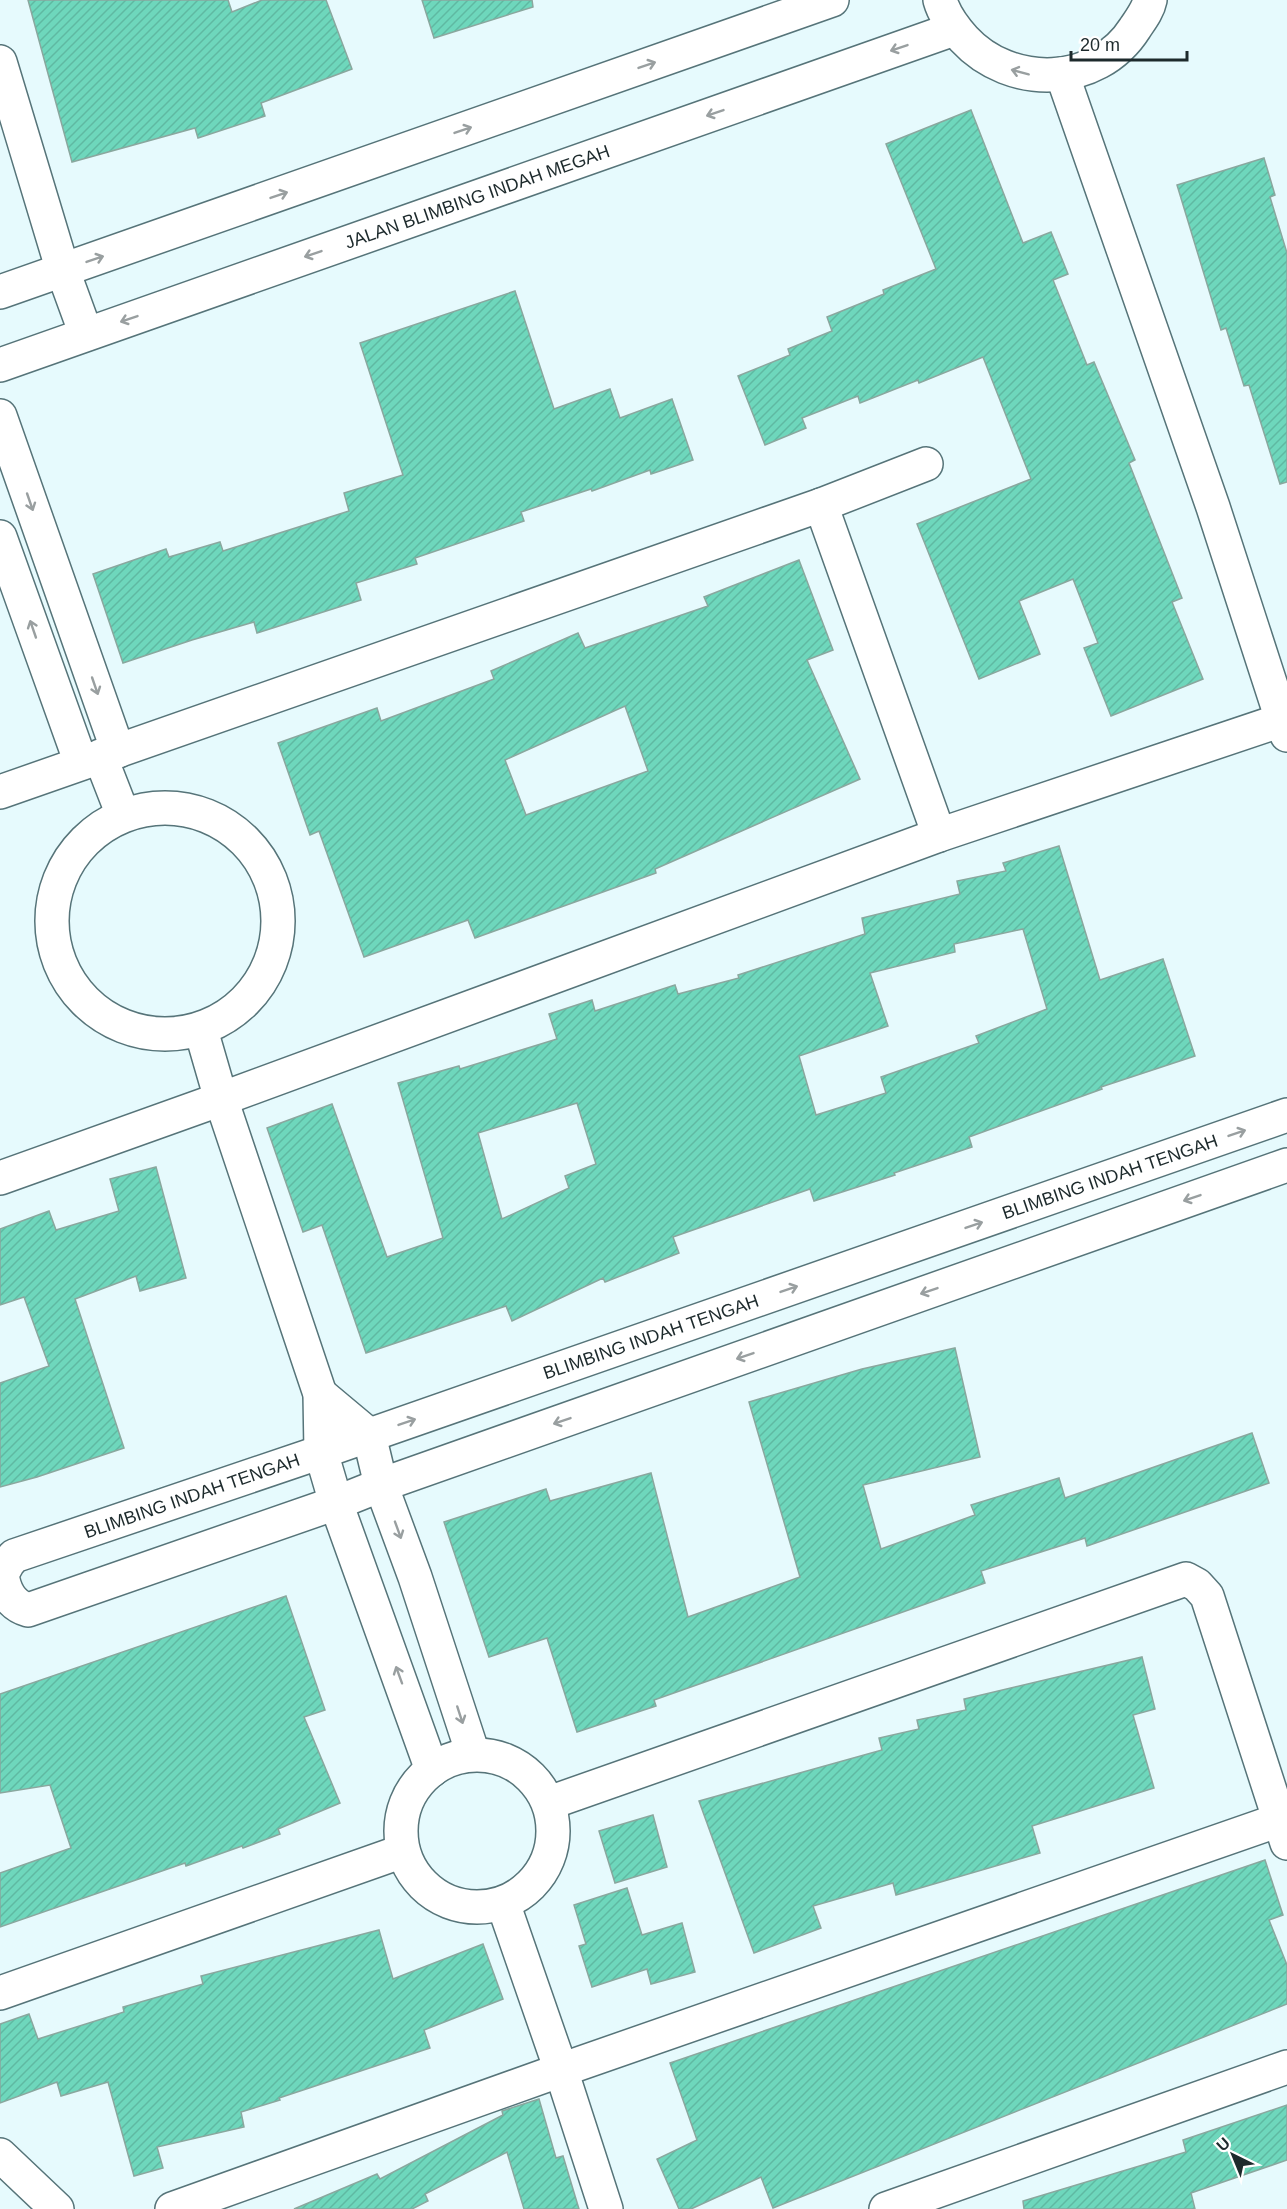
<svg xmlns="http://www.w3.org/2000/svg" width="1287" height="2209" viewBox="0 0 1287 2209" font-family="Arial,sans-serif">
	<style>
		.building { fill: url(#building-hatch); stroke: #8aa79e; stroke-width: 1.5; fill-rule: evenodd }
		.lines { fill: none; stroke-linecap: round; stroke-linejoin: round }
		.minor-casing { stroke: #567479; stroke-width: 36 }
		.tertiary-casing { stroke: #567479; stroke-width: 36 }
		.minor { stroke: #fff; stroke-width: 33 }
		.tertiary { stroke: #fff; stroke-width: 33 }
		.oneway { stroke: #999fa0 }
		.labels { text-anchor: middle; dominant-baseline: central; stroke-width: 5; stroke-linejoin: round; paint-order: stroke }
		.street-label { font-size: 18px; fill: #1d2a2c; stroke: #fff }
	</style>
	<defs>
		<pattern id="building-hatch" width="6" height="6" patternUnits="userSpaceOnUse" patternTransform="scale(1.5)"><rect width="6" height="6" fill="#6ed7bc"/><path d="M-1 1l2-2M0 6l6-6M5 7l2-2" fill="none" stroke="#5fb9a2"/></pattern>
	</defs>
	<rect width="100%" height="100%" fill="#e6fafd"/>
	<g class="building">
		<polygon points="28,0 228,0 232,12 262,0 326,0 352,69 261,103 265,116 198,138 195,128 72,162"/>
		<polygon points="422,0 532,0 533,7 434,38"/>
		<polygon points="971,110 1023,243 1051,232 1068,274 1053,280 1087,365 1094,362 1135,460 1129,463 1182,598 1172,602 1203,679 1111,716 1084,648 1098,643 1073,579 1019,601 1040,654 979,679 917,524 1031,479 983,357 919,383 918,380 860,403 858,396 802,418 806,428 765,445 738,376 790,355 788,349 832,331 827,317 884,294 883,290 936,269 886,144"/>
		<polygon points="1264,158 1275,195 1270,197 1287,253 1287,482 1280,484 1249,385 1244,386 1226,328 1221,330 1177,185"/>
		<polygon points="515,291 554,409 610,389 620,418 672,399 693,460 651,474 650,470 592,491 591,489 521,512 524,521 415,558 417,564 356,583 361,600 257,633 254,622 192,640 123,663 93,574 166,549 169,557 220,542 223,551 349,511 344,493 403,475 360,343"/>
		<path d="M 799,560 L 833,650 L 807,660 L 860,779 L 655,869 L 656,873 L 561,907 L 475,938 L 468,920 L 364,957 L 319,831 L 310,835 L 278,743 L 377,708 L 381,721 L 494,679 L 491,671 L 578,633 L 585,648 L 708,606 L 704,597 ZM 625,706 L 648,771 L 526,815 L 505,760 Z"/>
		<path d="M 1059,846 L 1100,980 L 1163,959 L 1195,1056 L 1101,1087 L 1102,1089 L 969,1137 L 972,1147 L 894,1173 L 895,1175 L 814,1201 L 810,1189 L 673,1237 L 679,1253 L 605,1282 L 603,1278 L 512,1321 L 506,1306 L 366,1353 L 322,1225 L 303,1232 L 267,1128 L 332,1104 L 387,1257 L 443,1238 L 398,1083 L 459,1066 L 460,1069 L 557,1039 L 549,1014 L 592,1000 L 595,1011 L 675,985 L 678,994 L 739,978 L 738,975 L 865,934 L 862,918 L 960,894 L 957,881 L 1006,871 L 1003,863 ZM 1023,929 L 1047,1009 L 976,1036 L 979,1043 L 881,1077 L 886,1093 L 816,1115 L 799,1056 L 888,1026 L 870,973 L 955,952 L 954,944 ZM 577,1103 L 596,1164 L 565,1176 L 569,1188 L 502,1219 L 478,1133 Z"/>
		<polygon points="156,1167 186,1278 140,1291 136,1276 75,1299 124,1448 37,1477 0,1487 0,1383 49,1366 24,1297 0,1305 0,1229 49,1211 56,1230 119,1211 110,1179"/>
		<polygon points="955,1348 980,1457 863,1485 881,1549 975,1515 971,1505 1059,1478 1065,1498 1252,1433 1269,1483 1087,1546 1085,1538 981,1571 985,1583 654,1700 656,1706 577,1732 547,1638 489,1657 444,1522 546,1489 550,1501 651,1473 688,1617 800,1577 749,1402 862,1369"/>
		<polygon points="286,1596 325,1710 304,1717 340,1803 278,1829 280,1834 243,1848 242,1846 186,1866 185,1863 0,1927 0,1873 71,1848 50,1785 0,1793 0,1694"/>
		<polygon points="1142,1657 1155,1709 1133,1715 1154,1788 1032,1826 1040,1853 896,1895 893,1883 813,1906 821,1928 754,1953 699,1801 882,1750 879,1738 919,1729 917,1720 966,1710 964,1699"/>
		<polygon points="653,1815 667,1867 615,1883 599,1831"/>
		<polygon points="1265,1860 1283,1915 1269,1920 1287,1965 1287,2004 773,2208 761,2177 691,2209 679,2209 657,2159 697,2140 670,2063"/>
		<polygon points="627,1888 642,1935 682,1923 695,1972 651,1984 647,1969 592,1987 579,1946 586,1944 574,1905"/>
		<polygon points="379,1930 393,1979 483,1944 503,1999 424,2030 430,2048 279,2098 280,2100 241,2112 244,2127 157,2147 163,2168 134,2176 108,2082 61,2096 57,2082 0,2103 0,2024 29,2014 38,2039 124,2012 123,2007 203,1984 201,1976"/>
		<polygon points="539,2099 556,2158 563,2156 579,2209 524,2209 507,2152 425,2194 428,2201 412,2209 294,2209 377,2174 380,2179 503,2115 502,2111"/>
		<polygon points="1287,2105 1287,2160 1191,2193 1195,2209 1024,2209 1023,2201 1186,2152 1183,2140"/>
	</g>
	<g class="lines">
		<g class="minor-casing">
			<g id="minor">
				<polyline points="0,62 63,271 86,334"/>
				<polyline points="1062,74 1213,507 1287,735"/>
				<polyline points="0,416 118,751"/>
				<polyline points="821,505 939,835"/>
				<polyline points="0,537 81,763"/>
				<polyline points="100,756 123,815"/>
				<polyline points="0,792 821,505 926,464"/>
				<circle cx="165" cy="921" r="113"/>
				<polyline points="201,1030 221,1099 320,1394 321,1452 336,1503 432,1770"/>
				<path d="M 1287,1115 L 321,1452 L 14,1556 L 8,1563 L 2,1574 C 4,1591 11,1605 28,1610 L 336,1503 L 381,1485 L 1287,1165"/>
				<polyline points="0,1178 221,1099 939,835 1282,720"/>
				<polyline points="320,1394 369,1435 381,1485 415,1577 473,1754"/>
				<circle cx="477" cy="1831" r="76"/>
				<polyline points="549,1803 1186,1579 1197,1585 1207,1596 1287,1843"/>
				<polyline points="503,1903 561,2070 606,2209"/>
				<polyline points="0,1993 403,1851"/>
				<polyline points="0,2155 57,2209"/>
				<polyline points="172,2209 561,2070 1279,1820"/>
				<polyline points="886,2209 1287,2067"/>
			</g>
		</g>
		<g class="tertiary-casing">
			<g id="tertiary">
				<path d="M 940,0 C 944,14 954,28 964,39 C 1010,89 1097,88 1135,28 C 1141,19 1148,10 1150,0"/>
				<polyline points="0,292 832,0"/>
				<path id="s1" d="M 0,365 L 954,29"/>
			</g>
		</g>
		<use href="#minor" class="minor"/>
		<use href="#tertiary" class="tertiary"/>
	</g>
	<defs><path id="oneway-shaft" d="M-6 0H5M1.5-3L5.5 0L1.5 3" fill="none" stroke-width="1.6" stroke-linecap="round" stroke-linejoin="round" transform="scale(1.5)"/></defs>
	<g class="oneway">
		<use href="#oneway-shaft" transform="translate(899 48) rotate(161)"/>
		<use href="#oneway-shaft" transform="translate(647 65) rotate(-19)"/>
		<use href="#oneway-shaft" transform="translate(1020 72) rotate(-165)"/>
		<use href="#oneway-shaft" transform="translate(715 113) rotate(161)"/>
		<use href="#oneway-shaft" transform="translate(463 130) rotate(-19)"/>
		<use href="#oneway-shaft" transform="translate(279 195) rotate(-19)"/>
		<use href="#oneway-shaft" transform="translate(313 254) rotate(161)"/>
		<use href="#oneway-shaft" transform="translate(95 259) rotate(-19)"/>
		<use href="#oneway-shaft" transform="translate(129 319) rotate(161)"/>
		<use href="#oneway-shaft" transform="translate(30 502) rotate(71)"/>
		<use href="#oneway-shaft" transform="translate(33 629) rotate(-109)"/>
		<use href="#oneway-shaft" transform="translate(95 686) rotate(71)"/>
		<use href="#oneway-shaft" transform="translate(1237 1133) rotate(-19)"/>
		<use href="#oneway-shaft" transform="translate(1192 1198) rotate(161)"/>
		<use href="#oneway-shaft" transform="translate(974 1225) rotate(-19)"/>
		<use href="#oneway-shaft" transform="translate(789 1289) rotate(-19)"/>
		<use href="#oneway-shaft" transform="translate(929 1291) rotate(161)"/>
		<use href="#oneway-shaft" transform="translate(745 1356) rotate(161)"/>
		<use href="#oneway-shaft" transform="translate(562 1421) rotate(161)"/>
		<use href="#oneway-shaft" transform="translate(407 1422) rotate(-19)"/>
		<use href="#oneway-shaft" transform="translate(398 1530) rotate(70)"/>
		<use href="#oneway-shaft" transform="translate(399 1675) rotate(-110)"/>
		<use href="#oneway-shaft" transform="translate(460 1715) rotate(72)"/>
	</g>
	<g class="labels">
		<g class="street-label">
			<text stroke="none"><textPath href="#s1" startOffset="506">JALAN BLIMBING INDAH MEGAH</textPath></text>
			<text transform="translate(1110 1177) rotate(-19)">BLIMBING INDAH TENGAH</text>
			<text transform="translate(651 1337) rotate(-19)">BLIMBING INDAH TENGAH</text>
			<text transform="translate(192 1496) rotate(-19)">BLIMBING INDAH TENGAH</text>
		</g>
	</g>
	<g transform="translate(1233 2155) rotate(317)" stroke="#ffffff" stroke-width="4.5" paint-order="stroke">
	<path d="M0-4.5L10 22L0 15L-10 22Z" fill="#1d2a2c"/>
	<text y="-9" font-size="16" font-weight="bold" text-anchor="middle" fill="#1d2a2c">U</text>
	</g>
	<path d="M1071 51v9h116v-9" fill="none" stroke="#1d2a2c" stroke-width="3"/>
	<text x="1080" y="51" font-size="18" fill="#1d2a2c" stroke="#ffffff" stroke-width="4.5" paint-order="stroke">20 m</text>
</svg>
